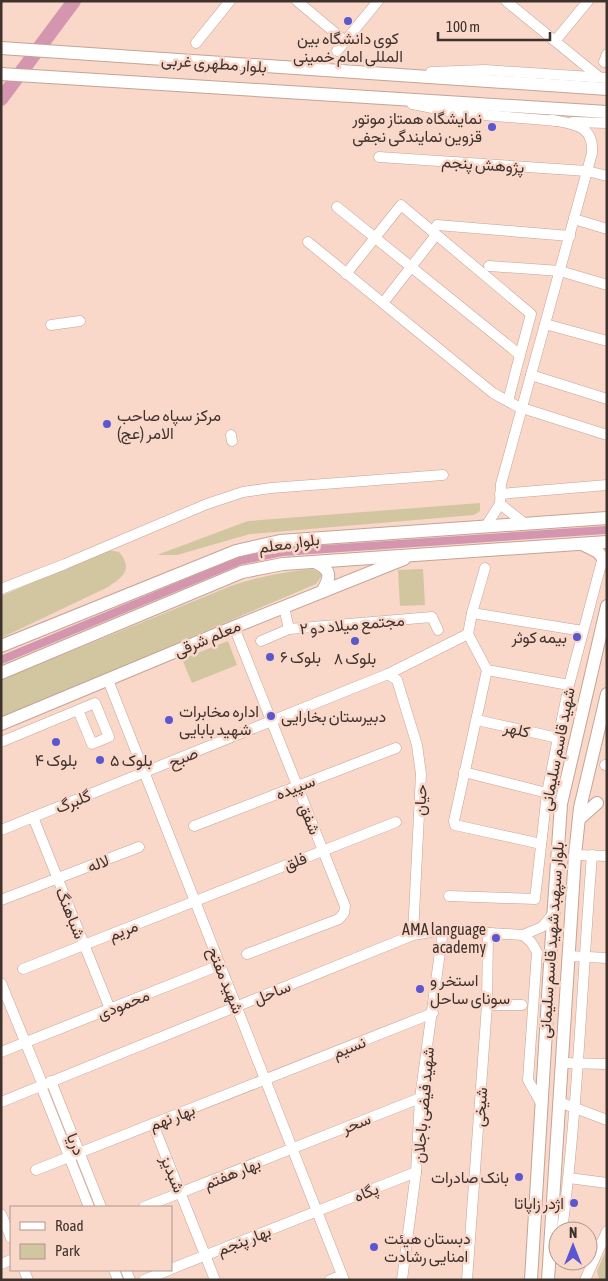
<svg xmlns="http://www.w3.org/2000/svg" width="608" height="1281" viewBox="0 0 608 1281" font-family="'Asap Condensed',Vazirmatn,sans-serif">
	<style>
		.green { fill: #d1c6a0 }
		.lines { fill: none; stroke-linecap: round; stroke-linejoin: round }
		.canal { stroke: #d496ae; stroke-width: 8 }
		.river { stroke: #d496ae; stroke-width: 14 }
		.minor-casing { stroke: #c4a496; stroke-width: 11 }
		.major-casing { stroke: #c4a496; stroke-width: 14 }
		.minor { stroke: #fff; stroke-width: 10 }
		.major { stroke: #fff; stroke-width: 12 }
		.poi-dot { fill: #5b57cf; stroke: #f9d7c9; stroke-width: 2 }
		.labels { text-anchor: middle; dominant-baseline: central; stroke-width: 5; stroke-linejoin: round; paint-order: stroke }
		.poi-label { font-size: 16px; fill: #3f322d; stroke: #f9d7c9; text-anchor: start }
		.street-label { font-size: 16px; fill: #3f322d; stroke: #f9d7c9 }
	</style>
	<rect width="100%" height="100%" fill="#f9d7c9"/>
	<g class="green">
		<polygon points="480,503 480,511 474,515 250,534 177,555 157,555 248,521"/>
		<path d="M 108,550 L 119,552 C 134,570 122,578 106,588 L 1,638 L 1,596 Z"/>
		<path d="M 312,569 L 323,574 L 316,584 L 1,718 L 1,680 L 231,586 C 257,577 284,572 312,569 Z"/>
		<polygon points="423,569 425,605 400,606 398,570"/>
		<polygon points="228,641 237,665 192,683 182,659"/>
		<polygon points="607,1248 607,1280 599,1280 597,1271"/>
	</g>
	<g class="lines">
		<polyline class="canal" points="1,660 239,561 282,552 605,530"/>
		<polyline class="river" points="1,99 74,1"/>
		<g class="minor-casing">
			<g id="minor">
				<polyline points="297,1 345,41"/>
				<polyline points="506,1 599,77"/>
				<polyline points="555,41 588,1"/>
				<polyline points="196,43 230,1"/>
				<polyline points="337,51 378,1"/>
				<polyline points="604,62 607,54"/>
				<polyline points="431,72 485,70 607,78"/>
				<polyline points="412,104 459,113 558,121"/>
				<polyline points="573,122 607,123"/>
				<polyline points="379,157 587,171 607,176"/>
				<polyline points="337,207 520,355 508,401"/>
				<polyline points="574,219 607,229"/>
				<polyline points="437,225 570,236"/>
				<polyline points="308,242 493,393 522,409"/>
				<polyline points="489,266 560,271 607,285"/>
				<polyline points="346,274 401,205 531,314 520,355"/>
				<polyline points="383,303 436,235"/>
				<polyline points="545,324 607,341"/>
				<polyline points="51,325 80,321"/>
				<polyline points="531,375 607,399"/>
				<polyline points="522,408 607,435"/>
				<polyline points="231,435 232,441"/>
				<polyline points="500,494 607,485"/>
				<polyline points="500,504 524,523"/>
				<path d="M 486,526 L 500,504 L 501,484 L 592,153 C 594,125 573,124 552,120"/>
				<polyline points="1,589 65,564 207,504 243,492 271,488 443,475"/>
				<polyline points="284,607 289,629"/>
				<polyline points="472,613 583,631"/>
				<polyline points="234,627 345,906 344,913 339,919 247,954"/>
				<polyline points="468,634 472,613 485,568"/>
				<polyline points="261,641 289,629 432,617 438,630"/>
				<polyline points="487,670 569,685"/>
				<polyline points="388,674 397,680 417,745 421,774 413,935"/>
				<polyline points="108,680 344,1280"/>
				<polyline points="477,720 558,738"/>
				<polyline points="1,742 95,703 109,737 92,744 78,710"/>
				<polyline points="605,765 607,765"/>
				<polyline points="464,772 547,793"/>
				<polyline points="33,817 110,1009"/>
				<polyline points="194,826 396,748"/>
				<polyline points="1,830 388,674 468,634 487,670 454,821 455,825 541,844"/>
				<polyline points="575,855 607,856"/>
				<polyline points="449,896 535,899 547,793 558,738 569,685 603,557"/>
				<polyline points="1,900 139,847"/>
				<polyline points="523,935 531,942 537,952 528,1080 541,1103"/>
				<polyline points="569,956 607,958"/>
				<polyline points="23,969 396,822"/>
				<polyline points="1,983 40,1078"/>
				<polyline points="487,1005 522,1005"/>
				<polyline points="1,1052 220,965"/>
				<polyline points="562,1063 607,1064"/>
				<polyline points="51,1081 101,1207"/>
				<polyline points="41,1086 89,1207"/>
				<polyline points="1,1102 413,935 443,930 523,935 542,927 553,914"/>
				<polyline points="559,1102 607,1120"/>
				<polyline points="153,1124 215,1280"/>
				<polyline points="36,1170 433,1013"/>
				<polyline points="569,1178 607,1183"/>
				<polyline points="144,1207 420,1098"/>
				<polyline points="1,1214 11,1238"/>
				<path d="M 562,1231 C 578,1106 582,981 592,855"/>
				<polyline points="588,1244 601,1245"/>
				<polyline points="1,1264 11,1260"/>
				<polyline points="171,1269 416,1172"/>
				<polyline points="24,1270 28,1280"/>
				<polyline points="114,1270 118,1280"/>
				<polyline points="126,1270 130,1280"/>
				<polyline points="144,1280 169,1270"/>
				<polyline points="330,1280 342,1275"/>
				<polyline points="402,1280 416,1172 420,1098 443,930"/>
				<polyline points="467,1280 487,1005 488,933"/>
				<polyline points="585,1280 607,1231"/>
			</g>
		</g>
		<g class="major-casing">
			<g id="major">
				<polyline points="1,48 607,89"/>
				<polyline points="1,74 607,112"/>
				<polyline points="582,544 598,552 607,563"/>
				<path d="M 315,562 C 332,570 331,577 322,592"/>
				<polyline points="1,646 236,551 280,541 607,518"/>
				<polyline points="1,673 242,572 283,564 607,542"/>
				<polyline points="1,724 234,627 404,559"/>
				<polyline points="579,819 597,803"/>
				<polyline points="531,1280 550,964 561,804 607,606"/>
				<polyline points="548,1280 575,855 580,808 607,694"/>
			</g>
		</g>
		<use href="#minor" class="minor"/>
		<use href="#major" class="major"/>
	</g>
	<g class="poi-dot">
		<circle cx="348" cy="21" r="5"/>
		<circle cx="492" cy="127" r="5"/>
		<circle cx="107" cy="424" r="5"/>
		<circle cx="577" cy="637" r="5"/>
		<circle cx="355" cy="641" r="5"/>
		<circle cx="270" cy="657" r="5"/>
		<circle cx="271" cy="716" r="5"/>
		<circle cx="169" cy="720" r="5"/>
		<circle cx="56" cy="742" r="5"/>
		<circle cx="100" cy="760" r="5"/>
		<circle cx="496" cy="938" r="5"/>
		<circle cx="420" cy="989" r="5"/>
		<circle cx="519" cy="1177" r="5"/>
		<circle cx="574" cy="1203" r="5"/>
		<circle cx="374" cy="1247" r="5"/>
	</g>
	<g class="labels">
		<g class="poi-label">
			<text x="348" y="38" text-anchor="middle">کوی دانشگاه بین<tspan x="348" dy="18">المللی امام خمینی</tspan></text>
			<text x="482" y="118" text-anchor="end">نمایشگاه همتاز موتور<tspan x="482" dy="18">قزوین نمایندگی نجفی</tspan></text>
			<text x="117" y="415">مرکز سپاه صاحب<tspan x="117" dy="18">الامر (عج)</tspan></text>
			<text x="567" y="637" text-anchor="end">بیمه کوثر</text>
			<text x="280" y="657">بلوک ۶</text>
			<text x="355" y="658" text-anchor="middle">بلوک ۸</text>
			<text x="179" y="711">اداره مخابرات<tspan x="179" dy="18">شهید بابایی</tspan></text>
			<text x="281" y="716">دبیرستان بخارایی</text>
			<text x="56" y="760" text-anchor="middle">بلوک ۴</text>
			<text x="110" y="760">بلوک ۵</text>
			<text x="486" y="929" text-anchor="end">AMA language<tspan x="486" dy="18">academy</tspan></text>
			<text x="430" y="980">استخر و<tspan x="430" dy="18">سونای ساحل</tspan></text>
			<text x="509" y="1177" text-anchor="end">بانک صادرات</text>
			<text x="564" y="1203" text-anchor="end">اژدر زاپاتا</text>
			<text x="384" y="1238">دبستان هیئت<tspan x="384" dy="18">امنایی رشادت</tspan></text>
		</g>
		<g class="street-label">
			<text transform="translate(214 63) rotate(4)">بلوار مطهری غربی</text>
			<text transform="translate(483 164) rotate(4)">پژوهش پنجم</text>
			<text transform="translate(289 543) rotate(-8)">بلوار معلم</text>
			<text transform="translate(352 624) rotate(-5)">مجتمع میلاد دو ۲</text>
			<text transform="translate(207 638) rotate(-23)">معلم شرقی</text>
			<text transform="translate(517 729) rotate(13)">کلهر</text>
			<text transform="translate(557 749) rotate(-79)">شهید قاسم سلیمانی</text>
			<text transform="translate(183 757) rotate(-22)">صبح</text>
			<text transform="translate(295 787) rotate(-21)">سپیده</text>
			<text transform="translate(420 800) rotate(-88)">حیان</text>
			<text transform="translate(73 801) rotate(-22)">گلبرگ</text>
			<text transform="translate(310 819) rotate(68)">شفق</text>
			<text transform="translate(295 861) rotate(-22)">فلق</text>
			<text transform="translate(98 863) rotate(-21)">لاله</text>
			<text transform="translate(71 913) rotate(68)">شباهنگ</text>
			<text transform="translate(123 930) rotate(-22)">مریم</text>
			<text transform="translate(551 940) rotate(-86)">بلوار سپهبد شهید قاسم سلیمانی</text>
			<text transform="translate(226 980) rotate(68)">شهید مفتح</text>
			<text transform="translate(272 992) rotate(-22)">ساحل</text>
			<text transform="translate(123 1004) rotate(-22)">محمودی</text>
			<text transform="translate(349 1047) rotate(-22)">نسیم</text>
			<text transform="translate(423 1105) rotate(-85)">شهید فیضی باجلان</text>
			<text transform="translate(480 1107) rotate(-86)">شیخی</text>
			<text transform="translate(172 1117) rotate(-21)">بهار نهم</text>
			<text transform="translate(356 1123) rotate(-22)">سحر</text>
			<text transform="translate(76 1144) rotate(68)">دریا</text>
			<text transform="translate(232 1173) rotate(-22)">بهار هفتم</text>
			<text transform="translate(173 1174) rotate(68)">شبدیز</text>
			<text transform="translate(366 1192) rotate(-22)">پگاه</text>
			<text transform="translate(244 1240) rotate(-21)">بهار پنجم</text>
		</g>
	</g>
	<rect width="608" height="1281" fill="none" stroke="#3f322d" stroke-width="5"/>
	<rect x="10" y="1206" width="162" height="65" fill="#f9d7c9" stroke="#af958b"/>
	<rect x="20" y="1222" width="25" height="8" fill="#ffffff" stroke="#af958b"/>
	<text x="55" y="1231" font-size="15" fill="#3f322d">Road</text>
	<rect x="20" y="1244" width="25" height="15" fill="#d1c6a0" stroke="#af958b"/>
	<text x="55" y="1256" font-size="15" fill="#3f322d">Park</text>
	<g transform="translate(573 1246)"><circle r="24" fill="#f9d7c9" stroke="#af958b"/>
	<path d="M0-4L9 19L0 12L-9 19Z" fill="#5b57cf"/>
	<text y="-8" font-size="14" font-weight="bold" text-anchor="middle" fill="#3f322d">N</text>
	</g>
	<path d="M438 32v8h112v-8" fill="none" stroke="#3f322d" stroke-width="2.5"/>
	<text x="446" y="32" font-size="15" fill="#3f322d" stroke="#f9d7c9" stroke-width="4" paint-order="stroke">100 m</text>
</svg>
